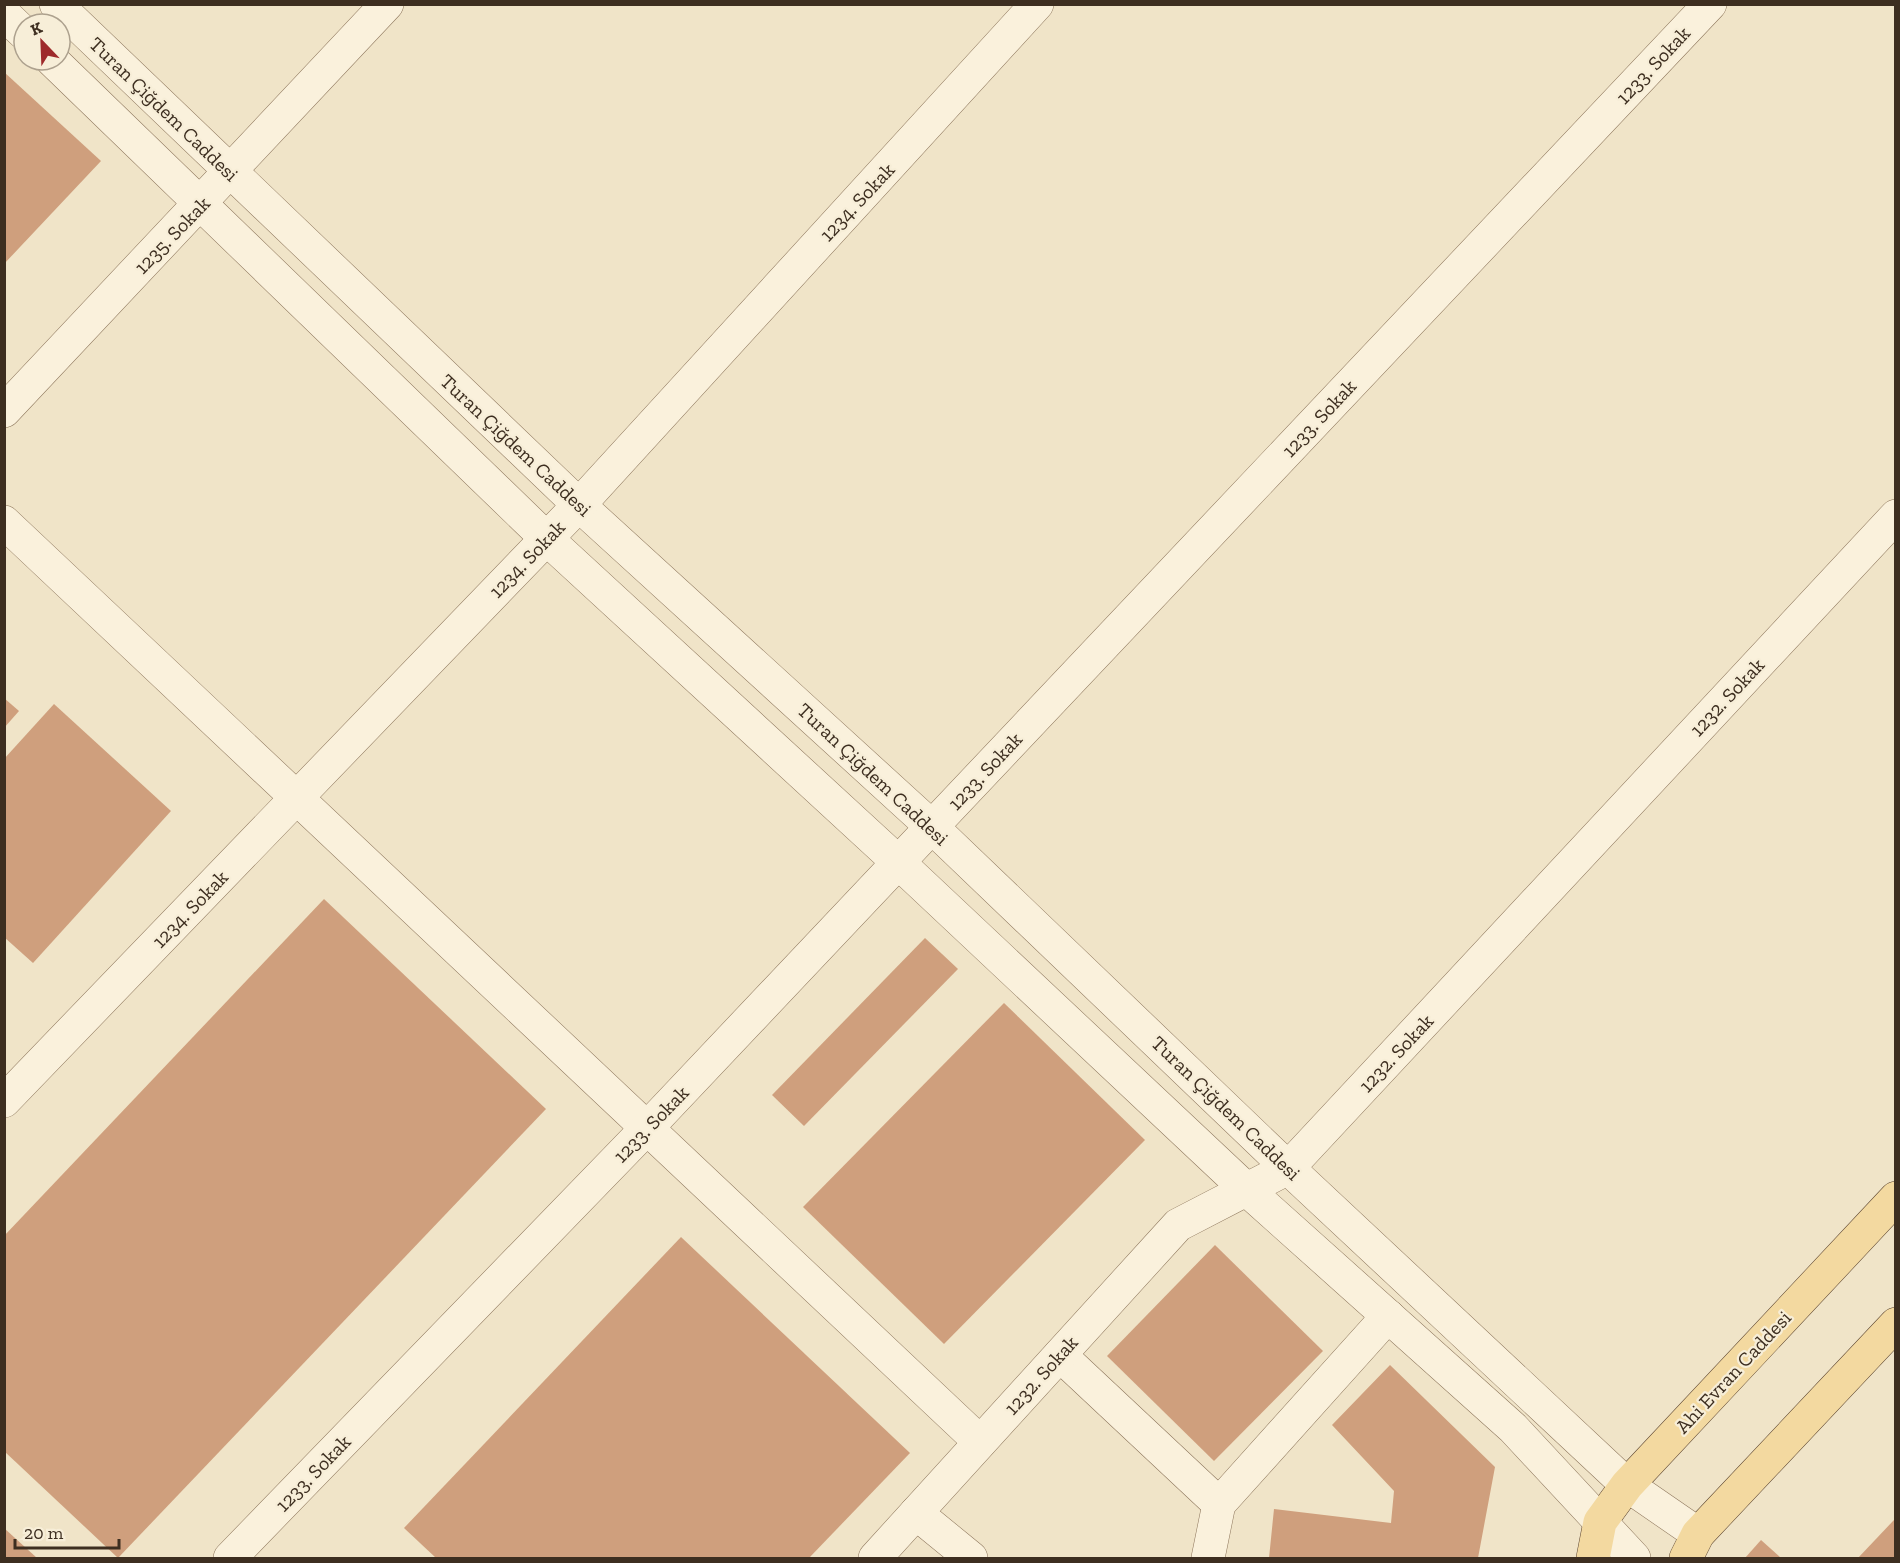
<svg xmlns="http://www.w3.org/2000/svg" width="1900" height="1563" viewBox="0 0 1900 1563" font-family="'Zilla Slab',serif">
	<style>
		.building { fill: #cf9f7d }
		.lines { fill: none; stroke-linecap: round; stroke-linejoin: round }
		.minor-casing { stroke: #8d765c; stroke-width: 34 }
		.major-casing { stroke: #5b4430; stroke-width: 34 }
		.minor { stroke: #faf1dc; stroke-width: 33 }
		.major { stroke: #f3d9a0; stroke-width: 33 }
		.labels { text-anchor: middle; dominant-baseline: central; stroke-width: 4.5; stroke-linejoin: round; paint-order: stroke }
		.street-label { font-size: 20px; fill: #3d2e20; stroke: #f7eed8 }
	</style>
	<rect width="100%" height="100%" fill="#f0e4c8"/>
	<g class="building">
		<polygon points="4,72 101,161 4,264"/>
		<polygon points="4,698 19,711 4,728"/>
		<polygon points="54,704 171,811 33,963 4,937 4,759"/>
		<polygon points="324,899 546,1109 118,1558 4,1451 4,1236"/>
		<polygon points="925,938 958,969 804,1126 772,1095"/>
		<polygon points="1004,1003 1145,1140 944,1344 803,1207"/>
		<polygon points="681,1237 910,1453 809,1558 436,1558 404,1528"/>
		<polygon points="1215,1245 1323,1351 1214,1461 1107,1356"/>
		<polygon points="1390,1365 1495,1467 1478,1558 1269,1558 1274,1509 1391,1523 1394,1491 1332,1425"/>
		<polygon points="1896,1518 1896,1558 1858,1558 1893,1521"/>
		<polygon points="4,1528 37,1558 4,1558"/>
		<polygon points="1761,1540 1781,1558 1745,1558"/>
	</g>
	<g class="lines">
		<g class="minor-casing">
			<g id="minor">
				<polyline points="56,4 579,505 932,827 1288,1168 1627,1485 1698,1534"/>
				<polyline points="4,14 24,33"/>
				<polyline points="52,60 547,539 898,862 1246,1189 1513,1428 1634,1558"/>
				<polyline points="4,411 387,4"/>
				<polyline points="4,522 980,1442"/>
				<polyline points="4,1101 579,505 1037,4"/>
				<polyline points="1060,1355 1219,1504"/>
				<polyline points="916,1513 971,1558"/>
				<polyline points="230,1558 647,1128 1710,4"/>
				<polyline points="875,1558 1178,1225 1288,1168 1896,516"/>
				<polyline points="1208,1558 1219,1504 1388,1316"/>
			</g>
		</g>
		<g class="major-casing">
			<g id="major">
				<polyline points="1593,1558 1600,1522 1627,1485 1896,1198"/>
				<polyline points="1686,1558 1698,1534 1896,1324"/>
			</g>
		</g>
		<use href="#minor" class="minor"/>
		<use href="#major" class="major"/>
	</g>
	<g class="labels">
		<g class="street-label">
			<text transform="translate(1653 65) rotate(-47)">1233. Sokak</text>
			<text transform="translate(164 109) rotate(44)">Turan Çiğdem Caddesi</text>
			<text transform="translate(857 202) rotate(-47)">1234. Sokak</text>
			<text transform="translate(172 235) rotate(-46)">1235. Sokak</text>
			<text transform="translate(1319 418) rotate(-47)">1233. Sokak</text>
			<text transform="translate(516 445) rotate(43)">Turan Çiğdem Caddesi</text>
			<text transform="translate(527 559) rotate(-46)">1234. Sokak</text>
			<text transform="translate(1727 697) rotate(-47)">1232. Sokak</text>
			<text transform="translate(985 771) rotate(-47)">1233. Sokak</text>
			<text transform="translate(873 774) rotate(43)">Turan Çiğdem Caddesi</text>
			<text transform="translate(190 909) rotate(-46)">1234. Sokak</text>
			<text transform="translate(1396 1053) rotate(-47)">1232. Sokak</text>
			<text transform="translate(1226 1108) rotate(44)">Turan Çiğdem Caddesi</text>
			<text transform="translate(651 1124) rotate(-46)">1233. Sokak</text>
			<text transform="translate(1733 1372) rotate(-47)">Ahi Evran Caddesi</text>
			<text transform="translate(1041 1375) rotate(-48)">1232. Sokak</text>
			<text transform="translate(313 1473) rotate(-46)">1233. Sokak</text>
		</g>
	</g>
	<rect width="1900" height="1563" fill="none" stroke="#3d2e20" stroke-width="12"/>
	<g transform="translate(42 42) rotate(337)"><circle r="28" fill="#f7eed8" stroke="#ada18e" stroke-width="1.5"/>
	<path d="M0-4.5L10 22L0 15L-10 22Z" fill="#9e2a2b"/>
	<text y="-9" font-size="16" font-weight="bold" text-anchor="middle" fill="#3d2e20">K</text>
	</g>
	<path d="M15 1539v9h104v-9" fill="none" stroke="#3d2e20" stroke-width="3"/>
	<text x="24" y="1539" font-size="18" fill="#3d2e20" stroke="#f7eed8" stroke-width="4.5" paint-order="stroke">20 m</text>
</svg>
